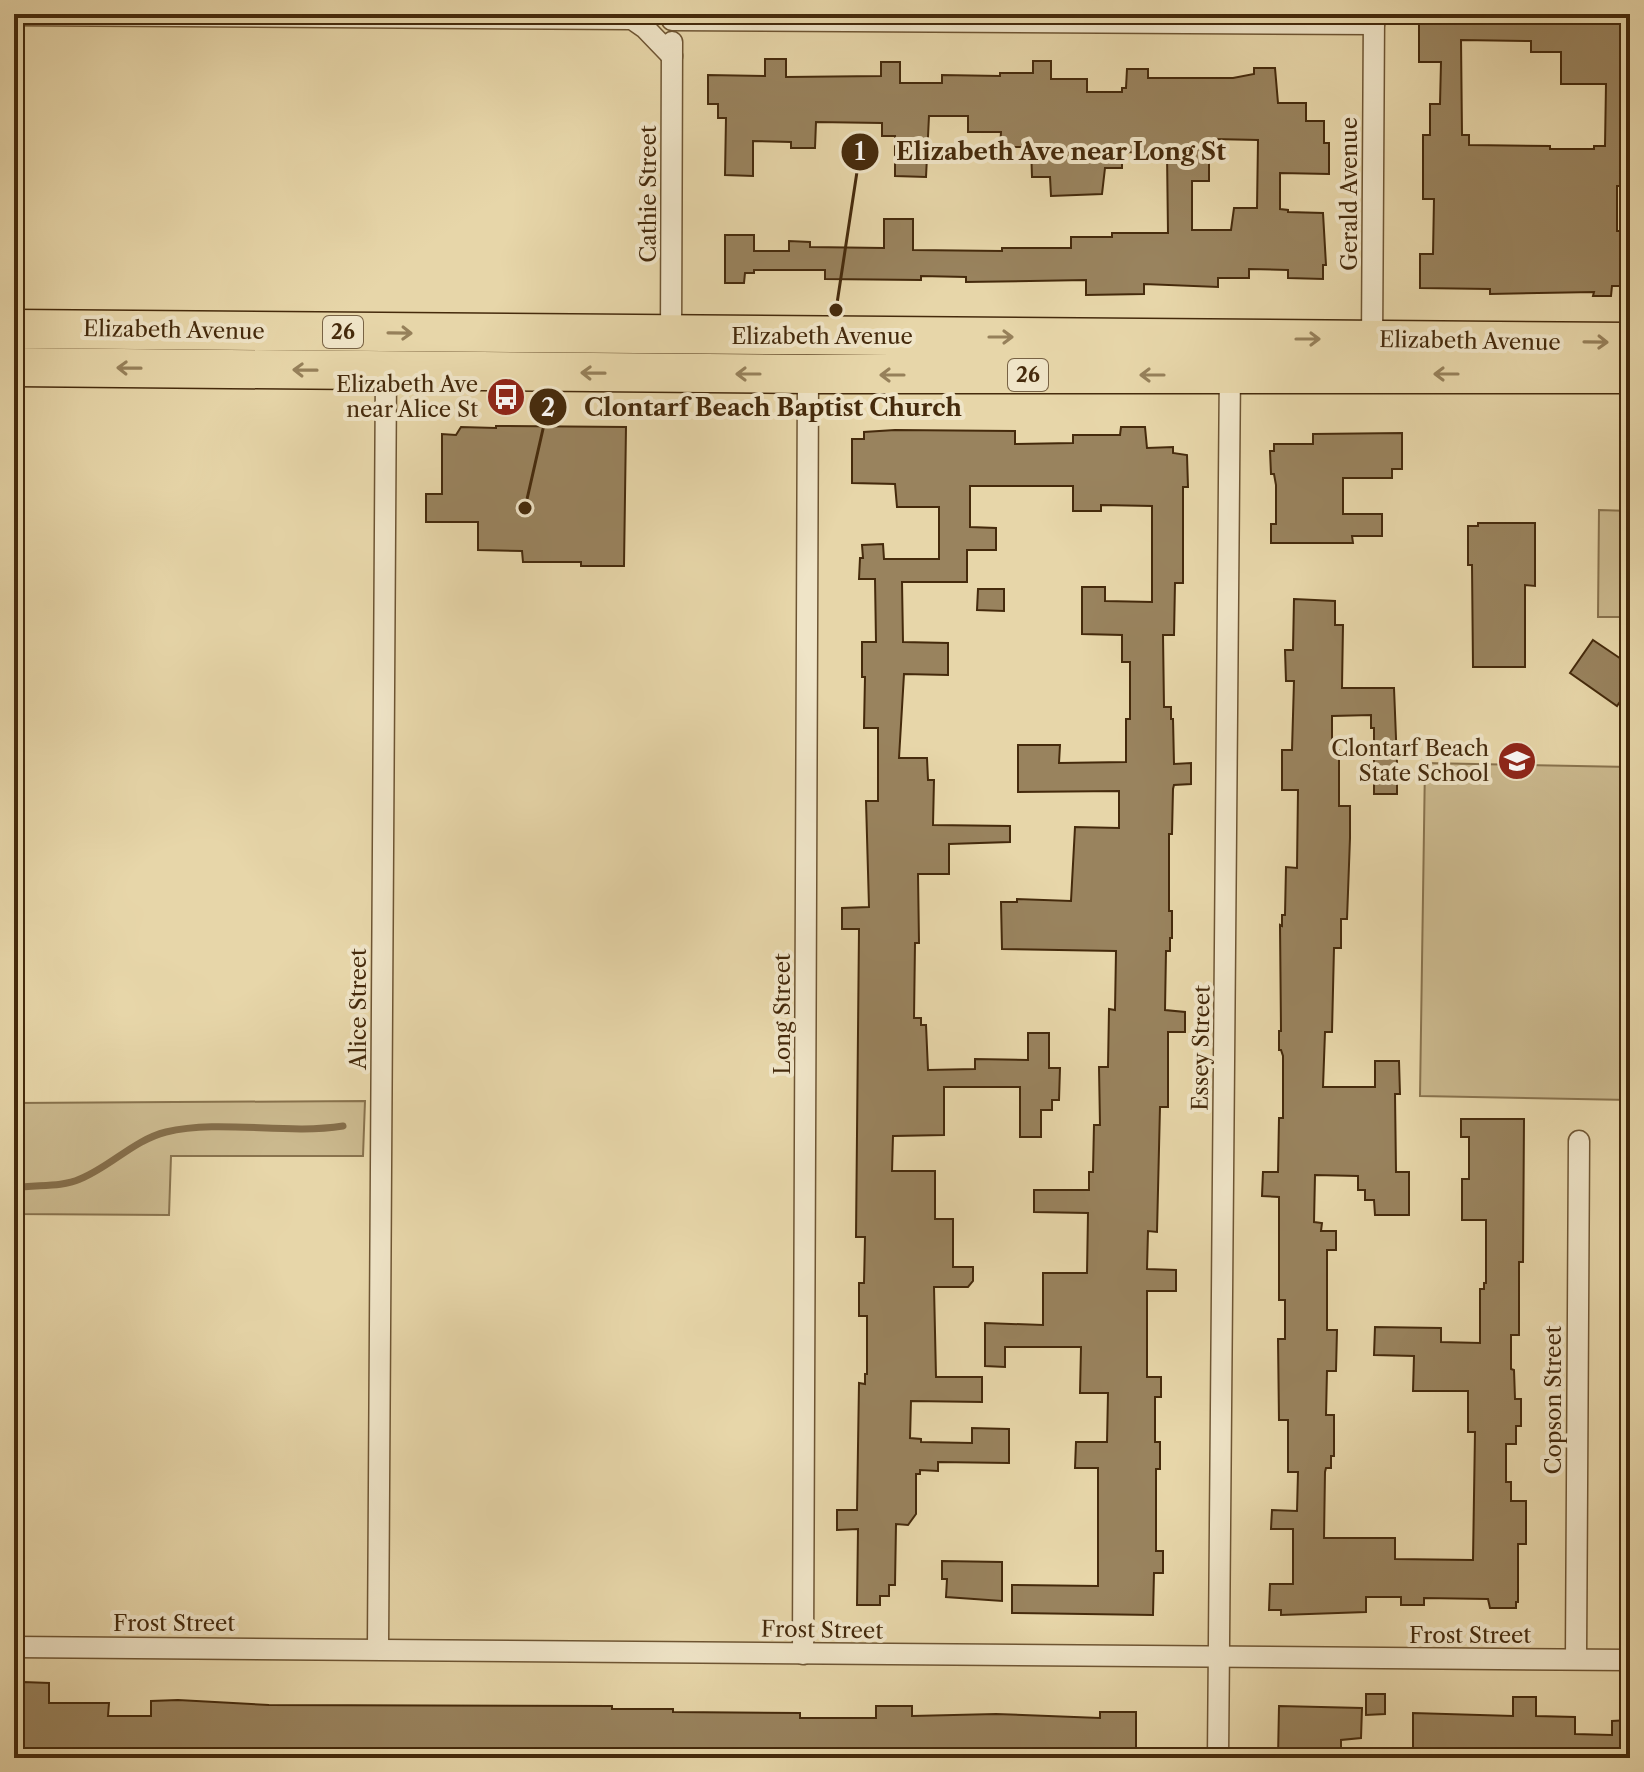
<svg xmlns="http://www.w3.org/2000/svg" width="1644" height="1772" viewBox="0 0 1644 1772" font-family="'Libre Caslon Text',serif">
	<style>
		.green { fill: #cbb98e; stroke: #88724d; stroke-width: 2 }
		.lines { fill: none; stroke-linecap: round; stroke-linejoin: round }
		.stream { stroke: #856e4a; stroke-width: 7 }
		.building { fill: #99835e; stroke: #452a0c; stroke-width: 2; fill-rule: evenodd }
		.street-casing { stroke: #6e5533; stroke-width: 23 }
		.highway-casing { stroke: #452a0c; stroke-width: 41 }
		.street { stroke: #efe4c7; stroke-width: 20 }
		.highway { stroke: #e7d6a9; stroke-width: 38 }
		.oneway { stroke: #96805a }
		.labels { text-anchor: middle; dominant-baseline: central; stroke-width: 8; stroke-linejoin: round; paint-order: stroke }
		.shield { fill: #efe4c7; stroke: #786244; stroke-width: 2 }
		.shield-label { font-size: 20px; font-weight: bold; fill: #452a0c }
		.street-label { font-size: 22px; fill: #452a0c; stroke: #efe4c7 }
		.poi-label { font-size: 22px; fill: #452a0c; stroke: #efe4c7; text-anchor: end }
		.leader { fill: none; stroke: #452a0c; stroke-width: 3 }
		.callout-dot { fill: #452a0c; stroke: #efe4c7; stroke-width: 3 }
		.mark-label { font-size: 24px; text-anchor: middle; font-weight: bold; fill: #fff }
		.callout-label { font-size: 24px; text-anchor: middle; font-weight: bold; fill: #452a0c; stroke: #efe4c7; stroke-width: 8; stroke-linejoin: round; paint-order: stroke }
	</style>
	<rect width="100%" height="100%" fill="#e7d6a9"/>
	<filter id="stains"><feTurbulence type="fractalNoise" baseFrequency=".0025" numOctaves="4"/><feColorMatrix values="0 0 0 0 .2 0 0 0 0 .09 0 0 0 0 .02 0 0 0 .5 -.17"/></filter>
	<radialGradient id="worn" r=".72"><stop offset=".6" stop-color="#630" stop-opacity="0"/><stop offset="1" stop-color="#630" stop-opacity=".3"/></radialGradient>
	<g class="green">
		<polygon points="1599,510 1630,511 1630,617 1598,617"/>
		<polygon points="1425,763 1630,767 1630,1100 1420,1096"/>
		<polygon points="365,1101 363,1156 171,1156 169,1215 14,1214 14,1103"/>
	</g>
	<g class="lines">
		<path class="stream" d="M 14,1188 C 36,1184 60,1188 80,1179 C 110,1167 134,1140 166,1132 C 220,1119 286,1135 343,1126"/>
	</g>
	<g class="building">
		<path d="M 1419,14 L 1624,14 L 1624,31 L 1630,31 L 1630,151 L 1629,186 L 1617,186 L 1617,231 L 1627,231 L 1628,286 L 1612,286 L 1611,296 L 1593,296 L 1594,292 L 1490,294 L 1490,289 L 1420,288 L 1420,254 L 1433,254 L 1434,199 L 1423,199 L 1423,135 L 1430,135 L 1430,104 L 1440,104 L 1441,62 L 1419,62 ZM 1461,40 L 1531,41 L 1531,52 L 1561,52 L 1561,84 L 1606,84 L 1605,146 L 1594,146 L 1594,149 L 1550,149 L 1550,146 L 1469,145 L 1469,135 L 1462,135 Z"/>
		<path d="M 765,59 L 786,59 L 786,77 L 881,76 L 881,62 L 900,62 L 900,83 L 942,83 L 942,75 L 1000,76 L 1000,73 L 1033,73 L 1033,61 L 1051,61 L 1051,79 L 1087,79 L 1087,92 L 1122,92 L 1122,88 L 1126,88 L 1127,69 L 1148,69 L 1148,78 L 1233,78 L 1254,74 L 1254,68 L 1275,68 L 1278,103 L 1306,103 L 1306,121 L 1324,121 L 1324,143 L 1329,143 L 1329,174 L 1280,173 L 1280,209 L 1288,210 L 1288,212 L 1323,213 L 1326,265 L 1323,265 L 1323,279 L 1288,278 L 1288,270 L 1249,269 L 1249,278 L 1218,278 L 1218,287 L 1144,284 L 1144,294 L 1086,295 L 1086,280 L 966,282 L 966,277 L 921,276 L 921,280 L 825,279 L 825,270 L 754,270 L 754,273 L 745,273 L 744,283 L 725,283 L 725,235 L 754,235 L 754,251 L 789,251 L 789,241 L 810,242 L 810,247 L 884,248 L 884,219 L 913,219 L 913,250 L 1002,251 L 1002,248 L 1071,248 L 1071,237 L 1112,237 L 1112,233 L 1168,233 L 1167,153 L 1122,152 L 1122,168 L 1105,168 L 1102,194 L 1051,196 L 1050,177 L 1032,177 L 1031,147 L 1000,147 L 1001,132 L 968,132 L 968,116 L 929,116 L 926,177 L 895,176 L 895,136 L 882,136 L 882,123 L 816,122 L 815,148 L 791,148 L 791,142 L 753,141 L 753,176 L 725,175 L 726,118 L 718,118 L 718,104 L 708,104 L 708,75 L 765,76 ZM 1213,139 L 1258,140 L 1257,208 L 1234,208 L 1231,230 L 1192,230 L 1192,181 L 1209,181 L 1209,140 Z"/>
		<polygon points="496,426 626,427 624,566 581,566 581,562 523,562 522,551 478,550 478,522 426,522 426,494 442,494 442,434 456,435 461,427 496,428"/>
		<polygon points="1121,427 1145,427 1147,448 1173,447 1173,453 1187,455 1188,487 1183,487 1183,583 1175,583 1174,635 1163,635 1164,707 1171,707 1171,719 1173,719 1174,764 1191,763 1191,784 1174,785 1173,789 1172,834 1169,834 1169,911 1172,911 1172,938 1170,938 1170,951 1166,951 1165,1010 1185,1012 1185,1032 1168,1032 1168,1107 1160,1107 1157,1232 1148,1231 1147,1269 1176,1270 1176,1291 1147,1291 1147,1377 1161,1377 1161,1397 1155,1397 1155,1442 1160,1442 1160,1469 1156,1469 1156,1551 1163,1551 1163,1573 1154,1573 1153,1615 1012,1613 1012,1585 1098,1586 1098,1468 1075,1468 1076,1442 1107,1442 1108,1393 1080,1393 1081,1347 1005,1347 1005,1367 985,1366 985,1323 1043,1325 1043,1273 1087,1273 1088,1213 1034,1212 1034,1190 1089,1190 1089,1172 1093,1172 1094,1125 1100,1125 1099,1067 1108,1067 1109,1009 1115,1010 1116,951 1002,949 1001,902 1017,902 1017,899 1071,901 1075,827 1119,828 1119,791 1018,792 1018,745 1060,745 1059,763 1126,762 1126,719 1130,719 1130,662 1122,662 1122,635 1082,634 1082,587 1105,587 1105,601 1152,602 1152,506 1101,505 1101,511 1073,511 1073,486 970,486 970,527 996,528 996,550 967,550 967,582 902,582 903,642 948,643 948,675 904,674 899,758 927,758 928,780 934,780 933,825 1010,826 1010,842 949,844 949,874 918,874 919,943 915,943 914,1018 921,1018 921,1025 926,1025 928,1070 975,1069 975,1059 1028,1060 1028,1033 1049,1033 1049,1068 1060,1068 1059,1100 1052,1100 1052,1110 1041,1110 1041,1137 1020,1137 1020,1087 944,1087 944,1135 893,1136 892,1171 935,1171 935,1219 953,1219 953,1267 973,1267 973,1281 968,1287 934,1287 936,1377 982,1377 982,1402 911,1401 910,1438 921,1439 921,1442 972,1443 972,1428 1009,1429 1009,1463 938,1462 938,1471 920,1470 920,1474 916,1474 916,1514 908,1525 896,1524 895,1585 889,1585 889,1596 880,1596 880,1605 857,1605 858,1529 837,1530 837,1510 857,1510 859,1383 865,1384 865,1374 867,1374 867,1316 859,1316 859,1283 864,1283 865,1237 856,1237 859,929 842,929 842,908 869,907 866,801 878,801 878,728 864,728 865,677 862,677 862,642 876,642 875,579 859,579 860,558 863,558 862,545 883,544 884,559 939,559 939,507 897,507 895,484 852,483 852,439 864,439 864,432 895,430 1015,431 1015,444 1073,443 1073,435 1120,435"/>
		<polygon points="1402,433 1402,469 1392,469 1392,478 1343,478 1343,514 1382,514 1382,536 1352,536 1353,543 1271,543 1271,524 1276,524 1276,485 1274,474 1271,474 1270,451 1274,451 1274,444 1313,444 1313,434"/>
		<polygon points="1478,523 1535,523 1535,586 1525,585 1525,667 1473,667 1472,565 1468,565 1468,526 1478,526"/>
		<polygon points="978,589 1004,589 1004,611 977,610"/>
		<polygon points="1294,599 1335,601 1335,625 1343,625 1342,688 1394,688 1397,763 1397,794 1374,794 1374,728 1371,728 1371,715 1332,716 1332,750 1339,750 1339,806 1350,806 1350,838 1347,919 1341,919 1341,948 1334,948 1332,1032 1325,1032 1323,1087 1375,1087 1375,1061 1399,1061 1400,1094 1395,1094 1396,1172 1409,1172 1409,1215 1375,1215 1374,1200 1365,1200 1365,1190 1358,1190 1358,1176 1315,1175 1314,1222 1322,1223 1321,1231 1336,1231 1336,1250 1327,1250 1327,1330 1337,1330 1336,1371 1327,1371 1326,1415 1334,1415 1334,1456 1331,1456 1331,1468 1326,1468 1325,1472 1324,1538 1395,1538 1395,1559 1473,1560 1475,1432 1468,1432 1468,1391 1413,1391 1414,1356 1374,1355 1375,1327 1441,1328 1441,1342 1480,1343 1480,1289 1484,1289 1484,1283 1486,1283 1486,1220 1462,1220 1462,1179 1469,1179 1469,1137 1461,1137 1461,1119 1524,1119 1523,1262 1519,1262 1519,1335 1511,1335 1511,1369 1514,1370 1515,1399 1521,1399 1521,1426 1516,1426 1516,1444 1506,1444 1506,1482 1511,1482 1511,1501 1526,1501 1526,1544 1518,1544 1518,1602 1516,1602 1516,1608 1490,1608 1488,1599 1424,1598 1424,1605 1401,1605 1401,1597 1366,1597 1366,1612 1281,1615 1281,1610 1269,1610 1270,1584 1293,1584 1293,1529 1271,1529 1272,1510 1297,1511 1298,1472 1288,1472 1288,1420 1279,1420 1278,1339 1285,1339 1285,1300 1279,1300 1279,1197 1262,1196 1263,1172 1278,1172 1279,1118 1283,1118 1283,1056 1281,1050 1279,1050 1279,1031 1281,1031 1280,925 1282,926 1282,915 1285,915 1286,867 1297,868 1298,790 1282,790 1282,750 1292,750 1294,681 1286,681 1285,650 1293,650"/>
		<polygon points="1593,640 1630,665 1630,687 1617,706 1570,673"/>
		<polygon points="942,1561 1002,1562 1002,1601 946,1597 947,1579 942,1579"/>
		<polygon points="23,1682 49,1683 49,1703 109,1703 108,1716 151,1716 151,1701 178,1700 269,1705 612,1706 612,1709 673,1709 673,1712 800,1713 800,1718 876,1718 876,1706 912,1706 912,1716 996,1714 1100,1718 1100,1712 1136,1712 1136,1758 14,1758 16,1701 23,1701"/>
		<polygon points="1366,1694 1385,1694 1385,1714 1366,1715"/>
		<polygon points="1513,1697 1536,1697 1536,1716 1575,1717 1575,1734 1612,1735 1612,1721 1630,1720 1630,1758 1413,1758 1413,1713 1513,1716"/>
		<polygon points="1279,1706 1362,1708 1361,1738 1341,1740 1341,1758 1278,1758"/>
	</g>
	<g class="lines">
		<g class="street-casing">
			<g id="street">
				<polyline points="14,15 632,19 645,28 672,56"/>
				<polyline points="672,20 1374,24"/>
				<polyline points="671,342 672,42"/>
				<polyline points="1372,346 1374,14"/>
				<polyline points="14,1647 1630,1660"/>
				<polyline points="378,1648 386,370"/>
				<polyline points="803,1654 808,374"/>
				<polyline points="1576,1659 1579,1141"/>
				<polyline points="1218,1758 1230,366"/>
			</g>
		</g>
		<g class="highway-casing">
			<g id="highway">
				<polyline points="14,329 1630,342"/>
				<polyline points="14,367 808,374 1630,374"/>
			</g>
		</g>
		<use href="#street" class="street"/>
		<use href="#highway" class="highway"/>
	</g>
	<defs><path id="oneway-shaft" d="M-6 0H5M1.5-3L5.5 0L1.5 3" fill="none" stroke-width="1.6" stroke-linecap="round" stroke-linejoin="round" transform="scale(2)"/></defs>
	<g class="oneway">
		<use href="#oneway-shaft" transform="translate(400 333) rotate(1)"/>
		<use href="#oneway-shaft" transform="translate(1001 337)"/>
		<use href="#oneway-shaft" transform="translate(1308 339)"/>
		<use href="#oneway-shaft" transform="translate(1596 342) rotate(1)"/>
		<use href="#oneway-shaft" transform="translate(129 368) rotate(-179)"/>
		<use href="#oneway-shaft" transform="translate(305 370) rotate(-179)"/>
		<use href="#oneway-shaft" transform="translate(593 373) rotate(-179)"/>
		<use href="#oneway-shaft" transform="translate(748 374) rotate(-180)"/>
		<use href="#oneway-shaft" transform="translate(1446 374) rotate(-180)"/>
		<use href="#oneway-shaft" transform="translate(892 375) rotate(-180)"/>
		<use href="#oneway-shaft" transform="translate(1152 375) rotate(-180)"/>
	</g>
	<defs>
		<g id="bus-disc" transform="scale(2)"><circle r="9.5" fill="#8f2418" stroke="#efe4c7"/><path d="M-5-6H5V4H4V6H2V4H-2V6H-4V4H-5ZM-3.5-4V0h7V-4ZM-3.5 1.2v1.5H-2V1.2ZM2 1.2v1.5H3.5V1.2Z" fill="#fff"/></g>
		<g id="school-disc" transform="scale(2)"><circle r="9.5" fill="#8f2418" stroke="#efe4c7"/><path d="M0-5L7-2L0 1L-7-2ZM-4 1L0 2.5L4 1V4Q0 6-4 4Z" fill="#fff"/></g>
	</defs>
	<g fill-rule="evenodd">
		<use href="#bus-disc" x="506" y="397"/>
		<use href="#school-disc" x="1517" y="761"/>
	</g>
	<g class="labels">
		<g class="shield">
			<rect x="323" y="316" width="40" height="32" rx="6"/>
			<rect x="1008" y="359" width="40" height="32" rx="6"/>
		</g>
		<g class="shield-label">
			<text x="343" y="332">26</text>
			<text x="1028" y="375">26</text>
		</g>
		<g class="street-label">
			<text transform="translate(648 194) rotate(-90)">Cathie Street</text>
			<text transform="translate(1349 194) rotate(-90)">Gerald Avenue</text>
			<text transform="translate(174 330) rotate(1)">Elizabeth Avenue</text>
			<text x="822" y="336">Elizabeth Avenue</text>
			<text transform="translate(1470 341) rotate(1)">Elizabeth Avenue</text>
			<text transform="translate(358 1009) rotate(-90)">Alice Street</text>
			<text transform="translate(782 1014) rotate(-90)">Long Street</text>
			<text transform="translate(1201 1048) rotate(-89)">Essey Street</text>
			<text transform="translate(1553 1400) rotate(-90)">Copson Street</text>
			<text x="174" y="1623">Frost Street</text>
			<text transform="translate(822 1630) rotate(1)">Frost Street</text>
			<text x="1470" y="1635">Frost Street</text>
		</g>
		<g class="poi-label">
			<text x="478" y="384">Elizabeth Ave<tspan x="478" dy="25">near Alice St</tspan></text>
			<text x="1489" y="748">Clontarf Beach<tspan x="1489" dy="25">State School</tspan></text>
		</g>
	</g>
	<path class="leader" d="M836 310L860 152M525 508L548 407"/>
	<g class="callout-dot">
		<circle cx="836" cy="310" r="8"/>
		<circle cx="525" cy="508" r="8"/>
		<circle cx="860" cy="152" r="20"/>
		<circle cx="548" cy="407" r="20"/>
	</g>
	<g class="mark-label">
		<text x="860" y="160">1</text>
		<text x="548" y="416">2</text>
	</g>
	<g class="callout-label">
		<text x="1061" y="160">Elizabeth Ave near Long St</text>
		<text x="773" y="416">Clontarf Beach Baptist Church</text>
	</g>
	<rect width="1644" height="1772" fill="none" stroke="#e7d6a9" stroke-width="48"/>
	<rect x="16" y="16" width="1612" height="1740" fill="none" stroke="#452a0c" stroke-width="4"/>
	<rect x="24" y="24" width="1596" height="1724" fill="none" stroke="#452a0c" stroke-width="2"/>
	<rect width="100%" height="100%" filter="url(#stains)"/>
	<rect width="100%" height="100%" fill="url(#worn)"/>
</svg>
